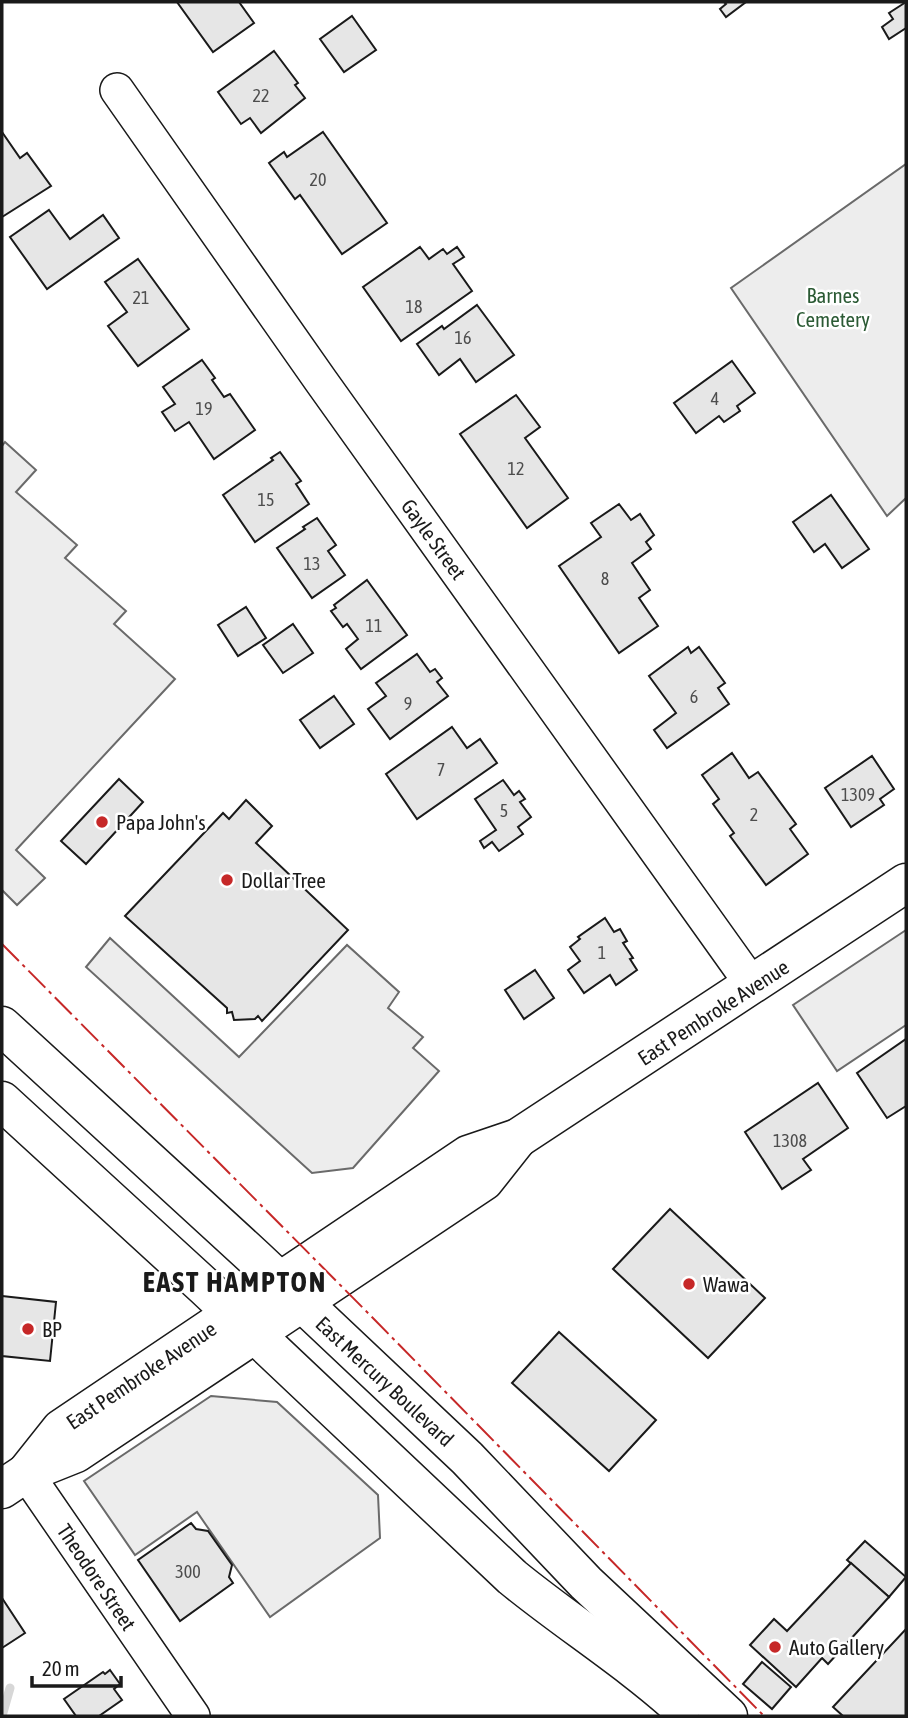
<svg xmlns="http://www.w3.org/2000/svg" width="908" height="1718" viewBox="0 0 908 1718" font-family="'Asap Condensed',sans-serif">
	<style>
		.built { fill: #ededed; stroke: #6a6a6a; stroke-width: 2 }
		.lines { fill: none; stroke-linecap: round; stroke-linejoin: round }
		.stream { stroke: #d7d7d7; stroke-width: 9 }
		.building { fill: #e6e6e6; stroke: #1a1a1a; stroke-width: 2 }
		.minor-casing { stroke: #1a1a1a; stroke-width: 36 }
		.major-casing { stroke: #1a1a1a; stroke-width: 41 }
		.minor { stroke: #fff; stroke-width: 33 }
		.major { stroke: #fff; stroke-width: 38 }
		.power { stroke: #c62828; stroke-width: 2; stroke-dasharray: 24 5 3.5 5; stroke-linecap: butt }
		.poi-dot { fill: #c62828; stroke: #fff; stroke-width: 2.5 }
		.labels { text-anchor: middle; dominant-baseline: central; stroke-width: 5; stroke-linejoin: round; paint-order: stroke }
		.number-label { font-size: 18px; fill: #4d4d4d }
		.park-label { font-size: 21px; fill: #2b5a34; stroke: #fff }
		.street-label { font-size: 21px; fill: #1a1a1a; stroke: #fff }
		.poi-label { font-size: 21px; fill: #1a1a1a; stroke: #fff; text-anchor: start }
		.district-label { font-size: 28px; font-weight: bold; letter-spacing: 2px; fill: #1a1a1a; stroke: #fff }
	</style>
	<rect width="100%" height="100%" fill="#fff"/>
	<g class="built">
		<polygon points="906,164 906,498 887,516 731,288"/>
		<polygon points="5,442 36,470 16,492 77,545 65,558 126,611 114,624 175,679 16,850 45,878 17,905 2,890 2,446"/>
		<polygon points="906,930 906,1025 837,1071 793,1005"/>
		<polygon points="110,938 239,1057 347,945 399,992 388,1008 423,1037 413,1048 439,1071 353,1168 312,1173 86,967"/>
		<polygon points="211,1396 277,1402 378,1495 380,1538 270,1617 197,1512 135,1555 84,1481"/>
	</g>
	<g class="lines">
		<polyline class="stream" points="2,1716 10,1688"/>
	</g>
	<g class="building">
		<polygon points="177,2 239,2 254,23 213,52"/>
		<polygon points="724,2 746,2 726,17 720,9 726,4"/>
		<polygon points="906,2 906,28 889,39 882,27 893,19 889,13"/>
		<polygon points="352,16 376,50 344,72 320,39"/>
		<polygon points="274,51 298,83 295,85 305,98 261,133 250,118 241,124 218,92"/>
		<polygon points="2,132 20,158 27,153 51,186 2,217"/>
		<polygon points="323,132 387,223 342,254 300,195 295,199 269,163 284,152 287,157"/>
		<polygon points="49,210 70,239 103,215 119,238 47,289 10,237"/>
		<polygon points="420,247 429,259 443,249 447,254 457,247 464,257 453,264 472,291 401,341 363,287"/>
		<polygon points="138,259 189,329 138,366 108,326 127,312 105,282"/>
		<polygon points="477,305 514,355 476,382 460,359 439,375 417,344 442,326 444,329"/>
		<polygon points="202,360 215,378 212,380 224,397 230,394 255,430 214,459 189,422 175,431 162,412 175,404 163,387"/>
		<polygon points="732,361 755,393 737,406 740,411 724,422 719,416 696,433 674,403"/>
		<polygon points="516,395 540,427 525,438 568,498 527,528 460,434"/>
		<polygon points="280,452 301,481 296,484 309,504 255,542 223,495 273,460 271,458"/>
		<polygon points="831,495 869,549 842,568 825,544 814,552 793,522"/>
		<polygon points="619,504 631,520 640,514 654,535 646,542 651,549 632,563 650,590 639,598 658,626 619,653 559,566 601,537 591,523"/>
		<polygon points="317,518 336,545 328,551 345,575 312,598 277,548 305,529 303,527"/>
		<polygon points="367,580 407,635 361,669 346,649 358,639 347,624 343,627 331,611 336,608 334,605"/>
		<polygon points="246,607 266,638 238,656 218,625"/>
		<polygon points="293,624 313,653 283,673 263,645"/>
		<polygon points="688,647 691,653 699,647 725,683 718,688 729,704 667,748 654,730 676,713 649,676"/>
		<polygon points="417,654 430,672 435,669 442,678 437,682 448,696 390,739 368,709 386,696 376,683"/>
		<polygon points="334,696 354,724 320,748 300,720"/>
		<polygon points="452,727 467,748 480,739 497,763 417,819 386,774"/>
		<polygon points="732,753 749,778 758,772 796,824 790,829 808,854 766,885 730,836 734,833 713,804 719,799 702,775"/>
		<polygon points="872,756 894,789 880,799 884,805 851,827 825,788"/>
		<polygon points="119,779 143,802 86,864 61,841"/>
		<polygon points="503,780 514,795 519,791 525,799 520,802 531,817 518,827 523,834 499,851 492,842 484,848 480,841 496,830 475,799"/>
		<polygon points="246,800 272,826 256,843 348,930 262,1021 258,1016 255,1019 234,1020 232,1012 227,1013 227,1008 125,916 223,813 229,819"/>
		<polygon points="605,918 614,932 620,929 627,941 623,943 633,958 630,959 637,970 616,985 610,975 584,993 568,970 580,961 570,947 580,939 578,937"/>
		<polygon points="535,970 554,998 524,1019 505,990"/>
		<polygon points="906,1039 906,1106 887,1118 857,1073"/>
		<polygon points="818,1083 848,1128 803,1159 811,1170 782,1189 745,1132"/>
		<polygon points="670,1209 765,1298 708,1358 613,1269"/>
		<polygon points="2,1296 56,1302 50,1361 2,1356"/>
		<polygon points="559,1332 656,1420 609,1471 512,1383"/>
		<polygon points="191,1523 196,1529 208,1531 232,1565 229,1577 233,1583 180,1621 138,1560"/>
		<polygon points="865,1541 906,1577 889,1597 847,1560"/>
		<polygon points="851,1563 889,1597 828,1664 822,1658 796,1687 750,1645 774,1619 787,1631"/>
		<polygon points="2,1598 25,1633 2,1648"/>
		<polygon points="906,1629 906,1716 843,1716 833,1707"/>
		<polygon points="762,1662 791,1687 772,1709 743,1684"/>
		<polygon points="110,1670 120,1684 114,1689 122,1700 99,1716 76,1716 64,1699 103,1672 105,1674"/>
	</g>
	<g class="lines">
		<g class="minor-casing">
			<g id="minor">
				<polyline points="117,90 321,381 753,986"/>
				<polyline points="26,1473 193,1716"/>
			</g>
		</g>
		<g class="major-casing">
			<g id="major">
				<polyline points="2,1026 255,1258 467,1458 586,1583 728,1716"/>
				<path d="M 2,1101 L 205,1287 L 512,1577 C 567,1622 628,1660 681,1708"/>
				<polyline points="26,1473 61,1429 468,1155 518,1138 906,883"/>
				<polyline points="2,1489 26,1473 76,1453 484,1181 518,1138"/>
			</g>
		</g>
		<use href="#minor" class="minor"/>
		<use href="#major" class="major"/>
		<polyline class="power" points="2,944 366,1311 764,1716"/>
	</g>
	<g class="poi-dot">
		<circle cx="102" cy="822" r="7"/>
		<circle cx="227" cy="880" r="7"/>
		<circle cx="689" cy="1284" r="7"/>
		<circle cx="28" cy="1329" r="7"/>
		<circle cx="775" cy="1647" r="7"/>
	</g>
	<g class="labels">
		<g class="number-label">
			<text x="261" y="95">22</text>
			<text x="318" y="179">20</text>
			<text x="141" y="297">21</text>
			<text x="414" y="306">18</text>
			<text x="463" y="337">16</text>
			<text x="715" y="398">4</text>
			<text x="204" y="408">19</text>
			<text x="516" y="468">12</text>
			<text x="266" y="499">15</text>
			<text x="312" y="563">13</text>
			<text x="605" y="578">8</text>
			<text x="374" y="625">11</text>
			<text x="694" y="696">6</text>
			<text x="408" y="703">9</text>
			<text x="441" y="769">7</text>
			<text x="858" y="794">1309</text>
			<text x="504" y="810">5</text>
			<text x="754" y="814">2</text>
			<text x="602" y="952">1</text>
			<text x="790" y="1140">1308</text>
			<text x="188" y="1571">300</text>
		</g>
		<g class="park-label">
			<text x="833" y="295">Barnes<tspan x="833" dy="24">Cemetery</tspan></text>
		</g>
		<g class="street-label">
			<text transform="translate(434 539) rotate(54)">Gayle Street</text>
			<text transform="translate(713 1012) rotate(-33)">East Pembroke Avenue</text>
			<text transform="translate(141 1375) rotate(-34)">East Pembroke Avenue</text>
			<text transform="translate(385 1381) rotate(43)">East Mercury Boulevard</text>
			<text transform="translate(97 1577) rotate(56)">Theodore Street</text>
		</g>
		<g class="poi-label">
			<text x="116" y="822">Papa John's</text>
			<text x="241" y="880">Dollar Tree</text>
			<text x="703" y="1284">Wawa</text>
			<text x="42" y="1329">BP</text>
			<text x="789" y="1647">Auto Gallery</text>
		</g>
		<g class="district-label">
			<text x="235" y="1282">EAST HAMPTON</text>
		</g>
	</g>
	<rect width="908" height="1718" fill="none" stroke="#1a1a1a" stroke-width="7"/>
	<path d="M32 1676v10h89v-10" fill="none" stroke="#1a1a1a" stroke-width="3.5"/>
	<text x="42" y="1676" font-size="21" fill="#1a1a1a" stroke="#ffffff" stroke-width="5" paint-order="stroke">20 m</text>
</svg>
